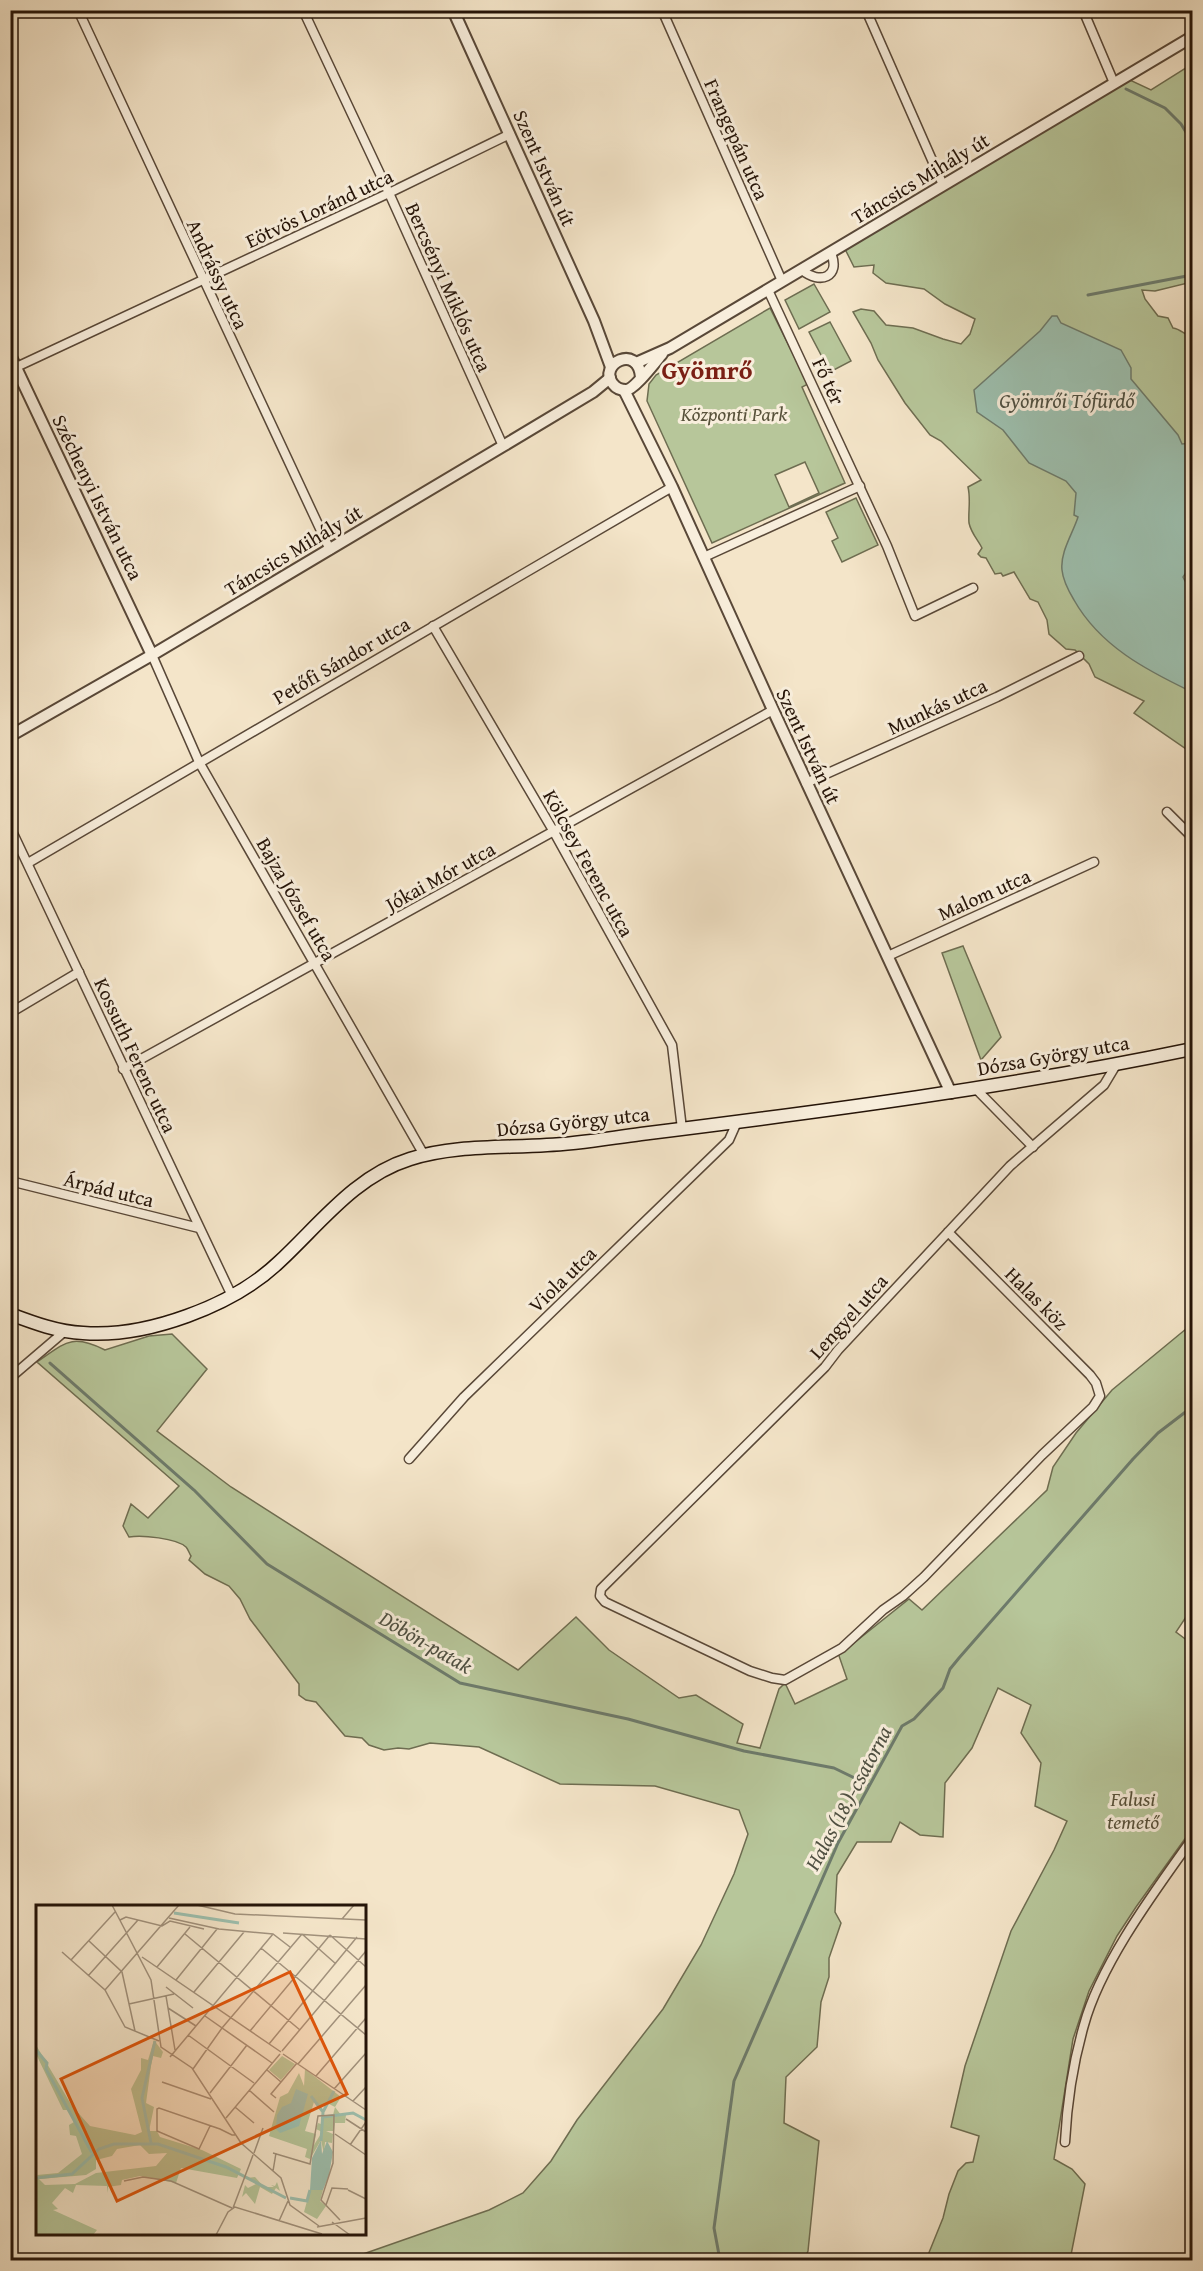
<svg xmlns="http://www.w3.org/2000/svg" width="1203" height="2271" viewBox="0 0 1203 2271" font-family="'Gentium Book Plus',serif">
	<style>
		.green { fill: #b7c69a; stroke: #6e6d51; stroke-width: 1.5; fill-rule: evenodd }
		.water { fill: #9dc0af; stroke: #6d7b6c; stroke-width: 1.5 }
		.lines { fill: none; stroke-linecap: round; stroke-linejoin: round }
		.stream { stroke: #6d7b6c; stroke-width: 3 }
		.minor-casing { stroke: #594838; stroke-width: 11 }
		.tertiary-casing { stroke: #594838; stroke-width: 14 }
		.secondary-casing { stroke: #251408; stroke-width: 15 }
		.minor { stroke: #f8eedc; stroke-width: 8 }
		.tertiary { stroke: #f8eedc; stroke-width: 10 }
		.secondary { stroke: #f8eedc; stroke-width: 12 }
		.labels { text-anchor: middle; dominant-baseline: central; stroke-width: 6; stroke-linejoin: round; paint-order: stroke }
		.street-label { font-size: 20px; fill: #251408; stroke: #f8eedc }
		.park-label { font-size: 20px; font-style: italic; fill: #58523b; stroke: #f8eedc }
		.water-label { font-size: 21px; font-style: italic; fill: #4f5042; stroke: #f8eedc }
		.district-label { font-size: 26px; font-weight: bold; fill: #7a1f14; stroke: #f8eedc }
		.inset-river { fill: none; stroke: #9dc0af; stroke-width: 3 }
		.inset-road { fill: none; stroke: #a1917c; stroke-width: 1.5 }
		.view { fill: #de560c; fill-opacity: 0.15; stroke: #de560c; stroke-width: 3 }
		.inset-edge { fill: none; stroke: #251408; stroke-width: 3 }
	</style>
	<rect width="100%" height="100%" fill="#f4e5c9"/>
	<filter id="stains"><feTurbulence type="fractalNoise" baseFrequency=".00333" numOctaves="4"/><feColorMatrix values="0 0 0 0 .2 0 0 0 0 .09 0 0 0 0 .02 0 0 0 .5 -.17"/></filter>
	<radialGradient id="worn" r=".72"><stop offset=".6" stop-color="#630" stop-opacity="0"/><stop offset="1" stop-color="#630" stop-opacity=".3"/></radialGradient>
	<g class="green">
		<path d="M 1192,64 L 1192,282 L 1155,291 L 1142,290 L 1145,299 L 1158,316 L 1168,318 L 1173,328 C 1181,329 1184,335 1192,337 L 1192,753 L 1134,713 L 1144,701 L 1095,677 L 1089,664 L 1075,650 L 1066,649 L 1049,634 L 1047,620 L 1038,602 L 1030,599 L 1014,572 L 1003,576 L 1001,573 L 995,574 L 986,558 L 981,557 L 978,554 L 982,548 C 978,540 971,533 969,523 C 968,511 971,500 968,487 L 981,480 L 941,441 L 930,435 L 905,403 L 878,360 L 871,343 L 853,312 L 861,309 L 874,311 L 886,325 L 913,328 L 943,339 L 961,344 L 970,334 L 975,319 L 945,304 L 924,289 L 886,283 L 873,273 L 874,265 L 854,267 L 845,249 L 1130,80 L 1151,90 Z"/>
		<polygon points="814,284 830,312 799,329 785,300"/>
		<path d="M 770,308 L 808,384 L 802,387 L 845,483 L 712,543 L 647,401 L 649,384 L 656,375 ZM 805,462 L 819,493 L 789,507 L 775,475 Z"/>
		<polygon points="830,322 851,361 830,372 809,332"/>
		<polygon points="856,498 878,545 842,562 832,541 838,538 826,512"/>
		<polygon points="963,946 1001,1037 981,1060 942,953"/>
		<path d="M 1192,1324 L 1192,1608 L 1176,1632 L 1192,1644 L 1192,1829 L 1136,1907 L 1117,1936 L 1089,1991 L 1073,2039 L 1054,2159 L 1072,2169 L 1085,2184 L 1070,2260 L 926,2260 L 943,2218 L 949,2194 L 958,2171 L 966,2163 L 973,2162 L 979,2136 L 951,2127 L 965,2066 L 1011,1931 L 1054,1850 L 1067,1821 L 1035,1806 L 1041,1763 L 1021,1733 L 1031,1705 L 998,1688 L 972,1748 L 945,1783 L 943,1837 L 920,1835 L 900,1822 L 891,1842 L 857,1842 L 837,1875 L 835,1912 L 841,1923 L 829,1958 L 829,1977 L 821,2002 L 817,2047 L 786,2077 L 784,2123 L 819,2141 L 808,2251 L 804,2260 L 346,2260 L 489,2210 L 523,2193 L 551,2161 L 577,2120 L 663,2009 L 701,1945 L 734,1874 L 748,1834 L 739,1810 L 655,1786 L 560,1784 L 479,1747 L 430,1743 L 409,1749 L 398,1748 L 384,1750 L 369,1745 L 362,1738 L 345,1736 L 316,1702 L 306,1700 L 299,1695 L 299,1684 L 250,1619 L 240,1599 L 229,1586 L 205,1574 L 189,1560 L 191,1556 C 189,1553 188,1549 186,1547 C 176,1538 142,1535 129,1537 L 123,1526 L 131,1504 L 148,1518 L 179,1486 L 37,1362 C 65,1343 71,1333 105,1350 L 149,1336 L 172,1334 L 207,1369 L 157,1431 L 231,1487 L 518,1670 L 576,1617 L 609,1650 L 679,1698 L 696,1695 L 743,1724 L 737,1743 L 760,1748 L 779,1689 L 785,1683 L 795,1704 L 847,1679 L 838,1653 L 845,1650 L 909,1599 L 922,1610 L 1047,1490 L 1053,1467 L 1076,1433 L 1112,1390 Z"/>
	</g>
	<path class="water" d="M 1052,316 L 1057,316 L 1061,323 L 1121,350 L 1131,368 L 1131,379 L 1178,435 L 1182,444 L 1192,443 L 1192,571 L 1187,571 L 1183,577 L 1185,581 L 1192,585 L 1192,692 C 1146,670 1100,646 1074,600 C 1068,590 1063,581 1062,570 C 1060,552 1073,533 1078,517 L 1074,515 L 1076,493 L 1066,481 L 1029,463 L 1003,430 L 977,412 L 974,390 L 1040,331 Z"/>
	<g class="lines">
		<g class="stream">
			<polyline points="1126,89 1165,108 1181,124 1192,142"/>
			<polyline points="1088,295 1192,275"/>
			<polyline points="50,1363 194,1490 267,1564 460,1683 628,1719 744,1751 834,1768 869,1785"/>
			<polyline points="720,2260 714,2228 734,2081 838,1843 902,1726 914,1719 943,1688 950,1669 959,1658 1133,1459 1158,1433 1192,1407"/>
		</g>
		<g class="minor-casing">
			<g id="minor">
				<polyline points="78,10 330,550"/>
				<polyline points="303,10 389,193 503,446"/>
				<polyline points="662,10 782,281"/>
				<polyline points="866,10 943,185"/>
				<polyline points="1083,10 1114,83"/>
				<path d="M 802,270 C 820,285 841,277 831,253"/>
				<polyline points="768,290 887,546 915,616 973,588"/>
				<polyline points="10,370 389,193 510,134"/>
				<polyline points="704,557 860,486"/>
				<polyline points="433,626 554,832 672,1045 682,1129"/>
				<polyline points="152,655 199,762 424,1155"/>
				<polyline points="806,783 997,697 1079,656"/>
				<polyline points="1167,812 1192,837"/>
				<polyline points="10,827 232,1296"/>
				<polyline points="28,863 672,487"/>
				<polyline points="888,956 1094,862"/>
				<polyline points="10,1013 79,972"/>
				<polyline points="123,1069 773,710"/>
				<polyline points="976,1089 1033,1147"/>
				<polyline points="10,1181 199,1228"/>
				<polyline points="948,1232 1090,1375 1096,1383 1100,1396 1093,1407 1042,1455 924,1577 903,1596 883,1610 842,1648 785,1680 772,1678 750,1671 605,1602 600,1596 601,1589 606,1584 825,1367 838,1350 1010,1166 1104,1085 1116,1065"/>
				<polyline points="10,1378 65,1331"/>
				<polyline points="409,1459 464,1397 729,1140 737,1122"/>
				<path d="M 1065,2142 C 1067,2103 1073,2063 1084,2025 C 1101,1963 1155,1891 1192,1839"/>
			</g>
		</g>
		<g class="tertiary-casing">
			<g id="tertiary">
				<polyline points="453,10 594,321 611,367"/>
				<polyline points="10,355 152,655"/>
				<polyline points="636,363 670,348 1192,37"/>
				<path d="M 641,377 C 638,343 597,364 613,384 C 616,388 621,390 626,390 C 634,390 655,362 662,354"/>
				<polyline points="624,390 672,487 773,710 951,1093"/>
				<polyline points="10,736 152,655 503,446 593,392 610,378"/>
			</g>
		</g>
		<g class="secondary-casing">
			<path id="secondary" d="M 10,1314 C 34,1323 58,1332 83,1333 C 146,1338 233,1306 279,1262 C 320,1224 355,1176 410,1159 C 454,1145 502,1148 547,1145 C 579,1144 610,1138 641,1134 C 826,1111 1010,1087 1192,1049"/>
		</g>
		<use href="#minor" class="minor"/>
		<use href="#tertiary" class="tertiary"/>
		<use href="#secondary" class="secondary"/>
	</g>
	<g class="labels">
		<g class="street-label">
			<text transform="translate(737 139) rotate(66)">Frangepán utca</text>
			<text transform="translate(545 168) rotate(66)">Szent István út</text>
			<text transform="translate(920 178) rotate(-31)">Táncsics Mihály út</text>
			<text transform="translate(319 208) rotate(-25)">Eötvös Loránd utca</text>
			<text transform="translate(218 274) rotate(65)">Andrássy utca</text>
			<text transform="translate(449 287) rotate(66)">Bercsényi Miklós utca</text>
			<text transform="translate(829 381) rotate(65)">Fő tér</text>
			<text transform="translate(98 497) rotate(64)">Széchenyi István utca</text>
			<text transform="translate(293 550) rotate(-31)">Táncsics Mihály út</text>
			<text transform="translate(341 660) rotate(-30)">Petőfi Sándor utca</text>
			<text transform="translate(937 706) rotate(-25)">Munkás utca</text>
			<text transform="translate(809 746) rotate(65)">Szent István út</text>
			<text transform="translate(589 863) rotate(61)">Kölcsey Ferenc utca</text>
			<text transform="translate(440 876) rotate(-29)">Jókai Mór utca</text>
			<text transform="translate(984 894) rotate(-24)">Malom utca</text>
			<text transform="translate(297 899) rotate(60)">Bajza József utca</text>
			<text transform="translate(136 1055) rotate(65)">Kossuth Ferenc utca</text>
			<text transform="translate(1053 1055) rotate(-10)">Dózsa György utca</text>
			<text transform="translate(573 1121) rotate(-6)">Dózsa György utca</text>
			<text transform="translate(109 1189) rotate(14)">Árpád utca</text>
			<text transform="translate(562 1279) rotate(-44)">Viola utca</text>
			<text transform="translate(1037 1298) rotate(45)">Halas köz</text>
			<text transform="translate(848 1316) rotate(-48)">Lengyel utca</text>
		</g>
		<g class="park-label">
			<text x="734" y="413">Központi Park</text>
			<text x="1133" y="1798">Falusi<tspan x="1133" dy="23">temető</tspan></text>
		</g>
		<g class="water-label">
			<text x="1067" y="400">Gyömrői Tófürdő</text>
			<text transform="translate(426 1642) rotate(30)">Döbön-patak</text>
			<text transform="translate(848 1798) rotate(-62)">Halas (18.)-csatorna</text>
		</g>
		<g class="district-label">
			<text x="707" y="369">Gyömrő</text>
		</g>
	</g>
	<g transform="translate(36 1905)">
		<rect width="330" height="330" fill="#f4e5c9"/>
		<path d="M 118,135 L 127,147 L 125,153 L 117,151 L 115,161 L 110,198 L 118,202 L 113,226 L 121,226 L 124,232 L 166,245 L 205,264 L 201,273 L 145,263 L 140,278 L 104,271 L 86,275 L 85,280 L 72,282 L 71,288 L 71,281 L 40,280 L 37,288 L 29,283 L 16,298 L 22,304 L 17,305 L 61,325 L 57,330 L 0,330 L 0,271 L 9,280 L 39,279 L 60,268 L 120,261 L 131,248 L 113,249 L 104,240 L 81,244 L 76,251 L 60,255 L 60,264 L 50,270 L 4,274 L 1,270 L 22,268 L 46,249 L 40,231 L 34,230 L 33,220 L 38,217 L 32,205 L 27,205 L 0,149 L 0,140 L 36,201 L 54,221 L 99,230 L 106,227 L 95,184 L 105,165 L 105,153 L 112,155 ZM 246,151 L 259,159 L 245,175 L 233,165 ZM 269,164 L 305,192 L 299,202 L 305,210 L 310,210 L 309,218 L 299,218 L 298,226 L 290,226 L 297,229 L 296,238 L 289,237 L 288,249 L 285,235 L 274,254 L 269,252 L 271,244 L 233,231 L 244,192 L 252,188 L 263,168 L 268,181 ZM 278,197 L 283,204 L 291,198 L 299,202 L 297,210 L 285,212 L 285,219 L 282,218 L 280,224 L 286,227 L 278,240 L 280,229 L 269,226 ZM 219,272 L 228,282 L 238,282 L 235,280 L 239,281 L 241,277 L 244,286 L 240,283 L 236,289 L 224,282 L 219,299 L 210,288 L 206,292 L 209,280 L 212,283 L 220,279 L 211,273 ZM 274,285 L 287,285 L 284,296 L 290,301 L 281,314 L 268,307 Z" fill="#b7c69a" fill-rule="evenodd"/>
		<path d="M 260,184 L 272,189 L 263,221 L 244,228 L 240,224 L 241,210 L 246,202 L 255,198 ZM 285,235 L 286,249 L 291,236 L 297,247 L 293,270 L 287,285 L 274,285 L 276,253 Z" fill="#9dc0af"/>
		<path class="inset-river" d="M 138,8 L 203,18M 0,145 L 11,158 L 10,164 L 56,248M 275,191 L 287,207 L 285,236M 287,207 L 298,186M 287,212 L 317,208 L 330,215M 115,238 L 106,193 L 119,136M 0,273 L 36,269 L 63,244 L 78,239 L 122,239 L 190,262 L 250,293M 254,293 L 271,296 L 274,285"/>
		<path class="inset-road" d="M 76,0 L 115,75 L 125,142 L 156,163 L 205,238 L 245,273 L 254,300 L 283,321M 161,0 L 199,9 L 330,15M 133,13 L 183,24 L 237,29 L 254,42M 306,14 L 318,0M 84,15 L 90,12 L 126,21 L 134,16 L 168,24M 247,28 L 330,34M 149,29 L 264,125M 266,29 L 300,59M 294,30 L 330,62M 53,36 L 86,67 L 99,126M 225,43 L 330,130M 26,47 L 69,85 L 89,122 L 123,136M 106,52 L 245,147M 35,55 L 79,7M 121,62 L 154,22M 52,71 L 102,15M 140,75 L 181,24M 130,82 L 157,103M 69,85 L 143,0M 158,87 L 208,27M 130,91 L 139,145M 93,99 L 138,89M 132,103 L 160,121M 169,111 L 236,158M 214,126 L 294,30M 152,130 L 218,178M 233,139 L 321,32M 246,146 L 330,46M 247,149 L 330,205M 134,152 L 237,29M 262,159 L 330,80M 157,164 L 186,123 L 266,29M 231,165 L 245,177M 280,171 L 330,113M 126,177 L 175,194M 298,184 L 330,148M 213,185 L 238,207M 174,188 L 211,140M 240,193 L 235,189 L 261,158M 317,196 L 330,182M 199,202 L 218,218M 190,213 L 244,149M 310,214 L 330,227M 174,221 L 163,244 L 121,226 L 121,204 L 123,203 L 184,224 L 196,230 L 199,230M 299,229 L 330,250M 314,240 L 330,217M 218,248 L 227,223M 237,248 L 274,259 L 282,211 L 298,210 L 297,258 L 285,295 L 304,315M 237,266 L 240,248M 88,276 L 107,272 L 135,276 L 196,303M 312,285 L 330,294M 290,300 L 296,283 L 312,284M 197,303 L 217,250M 243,316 L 252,296M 296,317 L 314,330M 281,322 L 330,313M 180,330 L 192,307 L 199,302 L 286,329"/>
		<path class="view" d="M 254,67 L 311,189 L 81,296 L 25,174 Z"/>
		<rect width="330" height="330" class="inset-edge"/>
	</g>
	<rect width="1203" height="2271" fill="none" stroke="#f4e5c9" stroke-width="36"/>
	<rect x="12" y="12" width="1179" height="2247" fill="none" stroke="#251408" stroke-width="3"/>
	<rect x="18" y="18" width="1167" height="2235" fill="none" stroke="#251408" stroke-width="1.5"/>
	<rect width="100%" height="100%" filter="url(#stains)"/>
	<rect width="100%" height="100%" fill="url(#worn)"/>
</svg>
